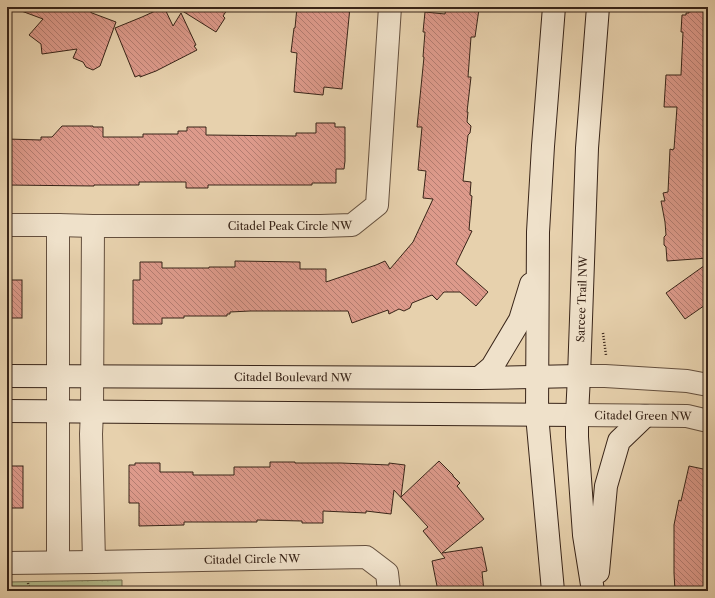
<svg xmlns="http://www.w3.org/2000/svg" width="715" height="598" viewBox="0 0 715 598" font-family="'Libre Caslon Text',serif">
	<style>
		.park { fill: url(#park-crowns); stroke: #767052 }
		.building { fill: url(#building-back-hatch); stroke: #382418 }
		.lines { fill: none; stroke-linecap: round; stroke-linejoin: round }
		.street-casing { stroke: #644f3d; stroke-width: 24 }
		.secondary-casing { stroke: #382418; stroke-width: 24 }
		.path { stroke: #382418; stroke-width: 2.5; stroke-dasharray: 1 2; stroke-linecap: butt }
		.street { stroke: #efe1ca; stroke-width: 22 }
		.secondary { stroke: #efe1ca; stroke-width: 22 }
		.labels { text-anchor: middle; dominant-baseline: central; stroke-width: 4; stroke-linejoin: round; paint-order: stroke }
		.street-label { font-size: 11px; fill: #382418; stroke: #efe1ca }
	</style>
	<defs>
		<pattern id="park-crowns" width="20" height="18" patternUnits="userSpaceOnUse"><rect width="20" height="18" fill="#b3bc8c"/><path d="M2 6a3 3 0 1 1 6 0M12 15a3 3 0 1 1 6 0" fill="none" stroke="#9ba178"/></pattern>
		<pattern id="building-back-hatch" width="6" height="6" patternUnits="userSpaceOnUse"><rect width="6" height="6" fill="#dd9a8b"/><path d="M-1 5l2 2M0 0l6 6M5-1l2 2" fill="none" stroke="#b47d71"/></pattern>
	</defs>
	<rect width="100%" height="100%" fill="#e7d1ad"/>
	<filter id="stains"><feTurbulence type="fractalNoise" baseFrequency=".005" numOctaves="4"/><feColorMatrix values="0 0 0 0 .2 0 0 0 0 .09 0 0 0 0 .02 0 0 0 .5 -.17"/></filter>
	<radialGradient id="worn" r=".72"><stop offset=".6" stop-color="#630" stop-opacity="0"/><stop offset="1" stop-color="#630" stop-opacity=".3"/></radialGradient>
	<polygon class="park" points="122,580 122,591 7,591 7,582"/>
	<g class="building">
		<polygon points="16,7 84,7 92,13 116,22 100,66 93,70 86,67 83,62 73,58 77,49 42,54 41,44 29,35 43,19 16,9"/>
		<polygon points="164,7 173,26 181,13 196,45 194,46 197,50 156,71 140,77 140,75 135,77 115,28 142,17"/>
		<polygon points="176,7 229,7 223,16 225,18 216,32"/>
		<polygon points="297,7 350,7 342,89 324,87 323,95 294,92 297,53 291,52 294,28 295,28"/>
		<polygon points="446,7 464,7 479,9 475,37 471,37 468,77 471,77 467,112 468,112 467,122 471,126 470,133 468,135 463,181 471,182 470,195 472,196 469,230 472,231 456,264 488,292 476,306 460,292 444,292 437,300 432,295 412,303 410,308 404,311 399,309 389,314 388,310 352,323 348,311 250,311 230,312 230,314 227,314 227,316 184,316 184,318 162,318 162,324 133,324 133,280 140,280 140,262 162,262 162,268 209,268 209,267 235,267 235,261 300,262 300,269 326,269 326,282 376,265 385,261 390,269 413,242 433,199 423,198 426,171 418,170 422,127 417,127 424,57 423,57 425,32 423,32 425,12 445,14"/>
		<polygon points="689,7 708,7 708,258 667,261 666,247 664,245 664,237 666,235 665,222 661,201 665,201 663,193 668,192 670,149 673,150 673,149 674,149 677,107 664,107 666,75 681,75 683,32 681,32 682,15 686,15 686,13 689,13"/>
		<polygon points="316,123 335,123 335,127 345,127 345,161 344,169 336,169 336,183 312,183 312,185 208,185 208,188 186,188 186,182 139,182 139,185 94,185 94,186 7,185 7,139 41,140 41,137 52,137 62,126 93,126 93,127 103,127 103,137 143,137 143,134 178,134 178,131 187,131 187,127 206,127 206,135 296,136 296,133 316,133"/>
		<polygon points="708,263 708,303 685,319 666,293"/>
		<rect x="7" y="280" width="15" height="38"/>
		<polygon points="439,461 453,475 453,476 460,483 457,486 484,519 442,553 482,547 487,571 482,572 484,591 438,591 432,561 445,558 423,531 428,527 394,490 391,514 366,511 366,513 323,511 323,523 302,523 302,521 257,520 257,522 184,522 184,525 139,526 139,503 129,503 129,465 135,465 135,463 160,463 160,472 193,472 193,475 234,475 234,467 270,467 270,462 295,462 295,463 341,463 389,465 389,463 405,465 401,497"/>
		<rect x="7" y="466" width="16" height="42"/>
		<polygon points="689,466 708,470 708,591 675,591 674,573 674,525 679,500 681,501"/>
	</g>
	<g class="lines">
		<g class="street-casing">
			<g id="street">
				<path id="s1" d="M 7,225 L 58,225 L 93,226 L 321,226 L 352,225 L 377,205 L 390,7"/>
				<polyline points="58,225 58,562"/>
				<polyline points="93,226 92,411 91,434 94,562"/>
				<polyline points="579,376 605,376 687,381 708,385"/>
				<path id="s2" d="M 577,415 L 687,416 L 708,421"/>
				<path id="s3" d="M 7,563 L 94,562 L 366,557 L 387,573 L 389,591"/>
			</g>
		</g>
		<g class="secondary-casing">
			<g id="secondary">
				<path id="s4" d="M 7,376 L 479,378 L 579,376"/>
				<polyline points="479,378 492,367 520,320 531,284"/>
				<polyline points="7,411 577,415"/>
				<polyline points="598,572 606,486 619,441 645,416"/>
				<polyline points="553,591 537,415 538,232 543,146 554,7"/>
				<path id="s5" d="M 593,591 L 584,535 L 577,437 L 577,415 L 579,376 L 587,148 L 598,7"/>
			</g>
		</g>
		<g class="path">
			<polyline points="603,333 606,355"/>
			<polyline points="28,583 30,591"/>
		</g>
		<use href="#street" class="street"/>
		<use href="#secondary" class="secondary"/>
	</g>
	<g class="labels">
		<g class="street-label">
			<text stroke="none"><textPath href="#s1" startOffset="283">Citadel Peak Circle NW</textPath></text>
			<text stroke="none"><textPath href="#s5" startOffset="293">Sarcee Trail NW</textPath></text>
			<text stroke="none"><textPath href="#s4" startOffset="286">Citadel Boulevard NW</textPath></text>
			<text stroke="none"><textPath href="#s2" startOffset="66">Citadel Green NW</textPath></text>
			<text stroke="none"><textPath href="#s3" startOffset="245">Citadel Circle NW</textPath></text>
		</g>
	</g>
	<rect width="715" height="598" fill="none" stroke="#e7d1ad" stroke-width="24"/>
	<rect x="8" y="8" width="699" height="582" fill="none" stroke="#382418" stroke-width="2"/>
	<rect x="12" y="12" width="691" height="574" fill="none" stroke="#382418"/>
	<rect width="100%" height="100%" filter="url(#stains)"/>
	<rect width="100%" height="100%" fill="url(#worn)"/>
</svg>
